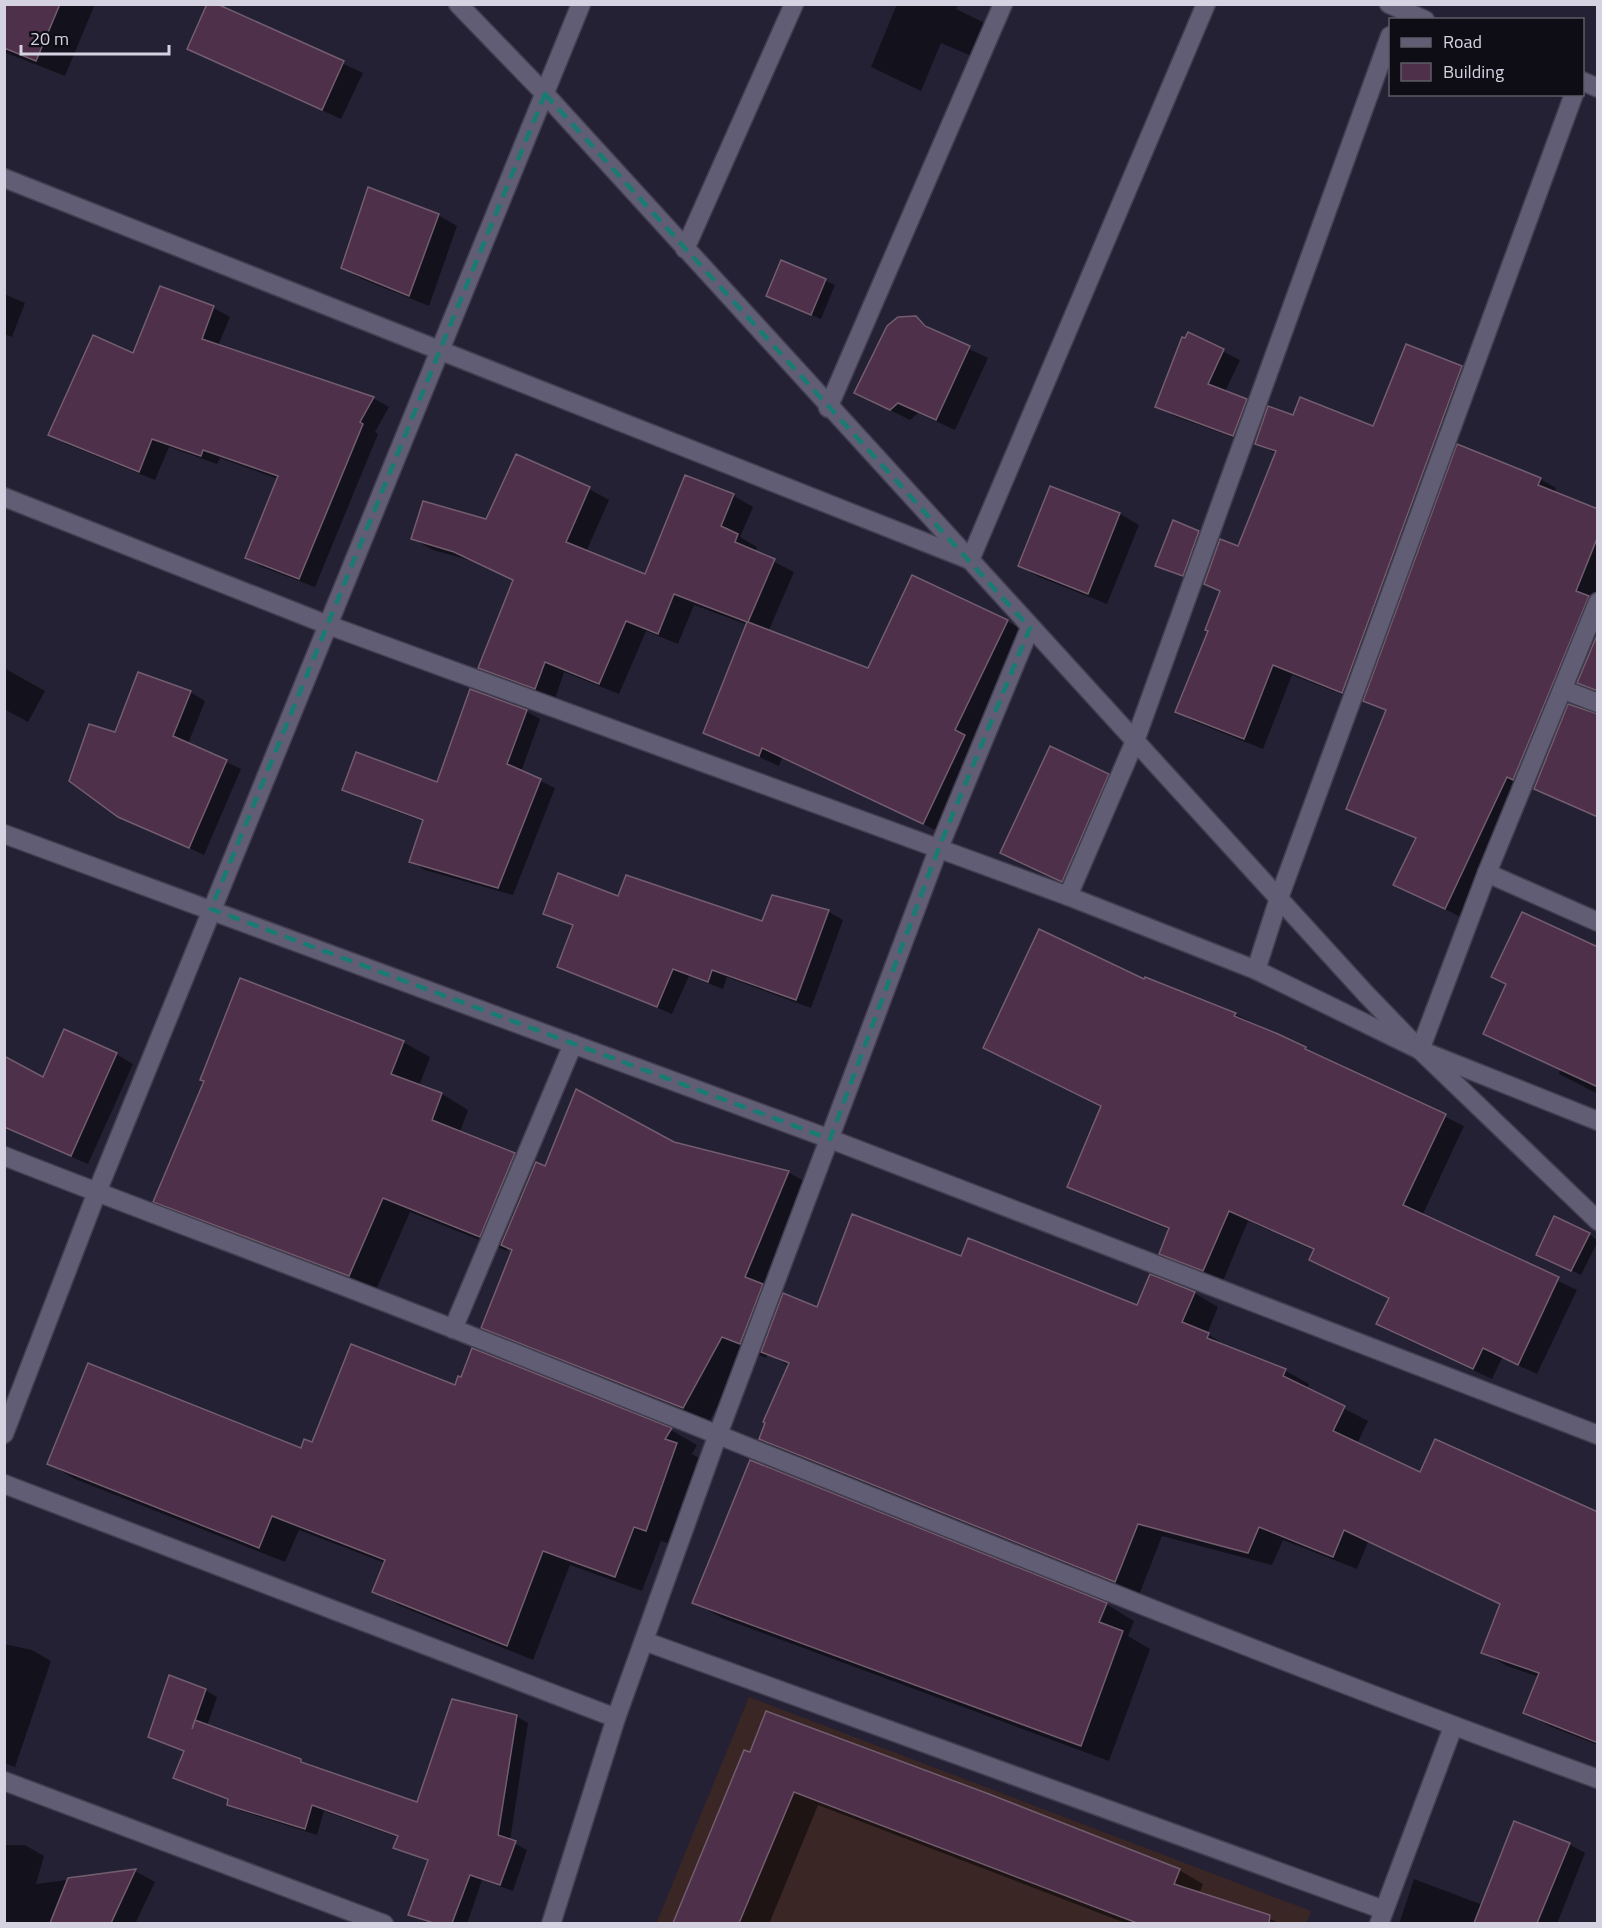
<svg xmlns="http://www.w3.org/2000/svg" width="1602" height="1928" viewBox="0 0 1602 1928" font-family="'Titillium Web',sans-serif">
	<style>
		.education { fill: #392625 }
		.shadow { fill: #0007 }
		.building { fill: #4f304a; stroke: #725d6e; stroke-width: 1.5 }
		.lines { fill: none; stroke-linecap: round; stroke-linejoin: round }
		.minor-casing { stroke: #423e4f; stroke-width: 21 }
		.minor { stroke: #615d74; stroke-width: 18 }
		.marked { fill: none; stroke: #197b74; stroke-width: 4.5; stroke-dasharray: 12 8; stroke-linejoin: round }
	</style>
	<rect width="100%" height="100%" fill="#252135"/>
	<polygon class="education" points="749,1697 1311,1911 1306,1924 656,1924"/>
	<g class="shadow">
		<polygon points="4,4 95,4 65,76 4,52"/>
		<polygon points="214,4 363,73 341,119 189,49"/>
		<polygon points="897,4 958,4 956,9 1001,31 988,63 941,43 921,91 871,67"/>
		<polygon points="438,215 457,226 429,306 362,279 342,268"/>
		<polygon points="782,262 835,285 821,319 777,300"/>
		<polygon points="160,287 214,308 230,317 218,346 373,398 389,407 375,432 378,434 315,587 262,567 247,558 278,479 220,458 217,464 169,447 155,480 66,444 50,435 134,355"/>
		<polygon points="4,294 25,303 12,337 4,334"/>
		<polygon points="916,318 940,335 988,358 955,430 918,413 910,420 856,393"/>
		<polygon points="1188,334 1240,360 1225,392 1263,410 1251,444 1174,416 1157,407"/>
		<polygon points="1407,346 1462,368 1480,378 1456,445 1540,479 1556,488 1554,493 1598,511 1598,622 1461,917 1395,885 1417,839 1348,808 1386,711 1363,699 1361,702 1292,675 1263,749 1195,722 1177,711 1210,631 1221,593 1206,584 1239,548 1277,454 1256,443 1293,417 1374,428"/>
		<polygon points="686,477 734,496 753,507 740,537 757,547 755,552 794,572 769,630 869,670 1007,621 1027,633 944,834 782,758 779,766 705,732 748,625 694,605 678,644 646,631 619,694 564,672 555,699 499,679 480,667 514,581 476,562 433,550 413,539 487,521 589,489 609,500 586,552 646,576"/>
		<polygon points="1051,488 1120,514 1139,525 1107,604 1039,577 1020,566"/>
		<polygon points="1198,532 1208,537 1192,580 1157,565"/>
		<polygon points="4,668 45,691 28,722 4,709"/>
		<polygon points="190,692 205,701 188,744 241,769 204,855 119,815 116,734"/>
		<polygon points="526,711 540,719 521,772 555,788 513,895 425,870 411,861 424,822 358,797 343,789 438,784"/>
		<polygon points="1598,737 1598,817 1536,788"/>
		<polygon points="1108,775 1127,786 1081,891 1002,852"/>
		<polygon points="773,897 829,912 843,920 811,1008 727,977 723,989 689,976 672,1014 559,966 574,927 545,913 619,898 763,923"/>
		<polygon points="1598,949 1598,1094 1559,1074 1560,1070 1485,1033"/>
		<polygon points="1145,981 1235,1014 1464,1126 1422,1216 1577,1290 1537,1374 1502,1358 1492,1379 1397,1335 1378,1324 1390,1299 1311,1259 1315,1251 1248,1221 1223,1281 1180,1264 1161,1253 1170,1230 1088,1197 1069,1186 1102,1107 985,1048"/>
		<polygon points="403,1042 430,1057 419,1086 442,1094 468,1110 460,1132 514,1155 535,1167 546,1168 673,1143 788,1172 814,1187 772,1291 783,1298 818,1309 962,1258 1138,1307 1194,1293 1218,1307 1207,1334 1232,1349 1286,1371 1309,1384 1307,1389 1368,1421 1357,1444 1420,1474 1598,1513 1598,1745 1549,1726 1525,1712 1539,1677 1507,1666 1483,1652 1501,1605 1368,1542 1357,1569 1283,1540 1272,1565 1162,1536 1139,1595 784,1452 761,1439 789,1366 768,1354 766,1358 749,1351 709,1422 509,1342 483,1327 513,1251 508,1248 507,1251 410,1212 376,1290 182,1216 155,1201"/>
		<polygon points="116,1054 133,1064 88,1164 4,1128 4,1058 44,1079"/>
		<polygon points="1589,1234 1598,1241 1581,1275 1547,1259"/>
		<polygon points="456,1387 671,1430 697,1445 692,1454 703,1460 673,1545 661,1541 642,1591 570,1565 533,1660 400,1606 374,1591 385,1563 299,1530 285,1562 75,1479 49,1464 302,1450"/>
		<polygon points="694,1602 1106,1604 1134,1621 1128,1636 1150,1649 1109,1761 722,1618"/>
		<polygon points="4,1644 32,1650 51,1661 15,1767 4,1763"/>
		<polygon points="205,1690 217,1697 207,1726 300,1761 313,1768 418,1804 516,1716 528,1723 510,1841 527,1850 513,1891 482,1880 467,1924 430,1924 410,1914 429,1862 395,1847 399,1838 324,1811 317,1835 241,1811 229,1804 230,1800 175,1777 185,1752 150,1736"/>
		<polygon points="745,1752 1179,1870 1203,1884 1199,1894 1283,1924 1128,1924 818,1805 769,1924 674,1924"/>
		<polygon points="1569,1844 1585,1853 1557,1924 1399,1924 1414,1879 1483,1905"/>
		<polygon points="4,1845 25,1845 44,1856 36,1884 135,1871 155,1882 135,1924 4,1924"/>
	</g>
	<g class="building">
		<polygon points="4,4 60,4 36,61 4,48"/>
		<polygon points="207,4 217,4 344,61 322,110 187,49"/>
		<polygon points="368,187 439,214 409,296 341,268"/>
		<polygon points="781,260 826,279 811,315 766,296"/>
		<polygon points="160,286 214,306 202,339 374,397 360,422 363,424 299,579 245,558 278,476 203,450 201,456 152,439 139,472 48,435 93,335 133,353"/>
		<polygon points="916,316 925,326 970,346 936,420 898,403 890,410 854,393 887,326 898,317"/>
		<polygon points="1188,332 1224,349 1208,384 1247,399 1233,436 1155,407 1182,337 1185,338"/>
		<polygon points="1406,344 1462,366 1342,693 1273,665 1244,739 1175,712 1208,631 1205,630 1220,591 1204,584 1220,539 1238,546 1276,451 1255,444 1268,406 1293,415 1300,397 1373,426"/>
		<polygon points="1457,444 1541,478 1538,485 1598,509 1598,536 1576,591 1589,596 1513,780 1507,777 1445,909 1393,885 1416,838 1346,809 1386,710 1363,701"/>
		<polygon points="516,454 590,487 566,542 645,574 685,475 734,494 721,526 738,534 735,542 775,559 748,622 868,668 912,575 1008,620 955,730 965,735 923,824 762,748 759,756 703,733 747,622 674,594 658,634 626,621 599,684 545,662 535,689 478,668 513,580 454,552 411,539 423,501 486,519"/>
		<polygon points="1050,486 1120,513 1088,594 1018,566"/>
		<polygon points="1173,520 1199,531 1183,576 1155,566"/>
		<polygon points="1598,633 1598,691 1577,683"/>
		<polygon points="138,672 191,691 173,736 227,760 189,848 118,817 69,781 89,724 115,732"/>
		<polygon points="470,689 527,710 507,764 541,779 498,888 409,862 423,820 342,790 356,752 437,782"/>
		<polygon points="1568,704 1598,714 1598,817 1534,789"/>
		<polygon points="1050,746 1109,774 1062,882 1000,853"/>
		<polygon points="558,873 618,896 626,875 762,921 772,895 829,910 796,1000 712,970 708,982 673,969 657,1007 557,967 573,925 543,914"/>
		<polygon points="1522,912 1598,947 1598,1087 1483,1034 1506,984 1491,977"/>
		<polygon points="1039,929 1144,979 1145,977 1236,1013 1234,1016 1278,1034 1306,1047 1305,1049 1446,1114 1403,1205 1559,1277 1518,1365 1483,1348 1473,1369 1376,1324 1389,1298 1309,1260 1314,1249 1229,1211 1203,1271 1159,1254 1169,1228 1067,1187 1101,1106 983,1048"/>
		<polygon points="240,978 404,1041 391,1074 442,1093 432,1120 515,1153 480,1237 383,1198 349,1276 153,1202 204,1081 200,1080"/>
		<polygon points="64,1029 117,1053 71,1156 4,1127 4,1056 43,1077"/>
		<polygon points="576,1089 674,1142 789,1171 745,1277 763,1284 740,1344 722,1337 683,1408 481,1328 512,1250 501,1245 536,1162 545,1166"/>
		<polygon points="852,1214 961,1256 968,1238 1137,1305 1150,1274 1195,1292 1182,1322 1209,1333 1207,1338 1286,1369 1283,1376 1345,1406 1333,1431 1420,1472 1435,1439 1598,1512 1598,1743 1523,1713 1539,1673 1481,1653 1500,1604 1344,1530 1333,1557 1259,1527 1248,1553 1138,1524 1115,1582 759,1439 765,1423 763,1422 789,1363 761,1352 783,1293 817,1307"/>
		<polygon points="1554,1216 1590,1233 1571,1271 1536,1255"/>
		<polygon points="351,1344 455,1385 458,1376 461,1377 472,1348 672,1428 665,1439 677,1443 646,1531 634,1527 615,1577 543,1551 507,1646 372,1592 385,1560 272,1516 259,1548 47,1464 88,1363 301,1448 304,1439 312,1442"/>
		<polygon points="750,1460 1107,1603 1099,1622 1123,1631 1081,1746 692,1603"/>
		<polygon points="169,1675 206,1689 192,1729 195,1720 301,1759 301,1762 417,1802 452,1699 517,1715 498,1835 516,1841 500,1885 470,1875 452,1923 434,1923 408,1915 428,1860 393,1848 398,1836 312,1805 305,1829 227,1805 228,1799 173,1778 184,1751 148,1737"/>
		<polygon points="766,1711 989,1794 1180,1869 1174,1884 1270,1915 1269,1923 1137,1923 794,1792 739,1923 673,1923 744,1750 750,1752"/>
		<polygon points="1514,1821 1570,1843 1537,1923 1474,1923"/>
		<polygon points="136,1869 111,1923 50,1923 68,1878"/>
	</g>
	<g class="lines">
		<g class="minor-casing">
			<g id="minor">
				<polyline points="458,4 545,94 1366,994 1420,1050 1598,1221"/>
				<polyline points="1389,4 1425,20"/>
				<polyline points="1582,81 1598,88"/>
				<polyline points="4,178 970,560 1206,4"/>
				<polyline points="685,249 794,4"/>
				<polyline points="828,408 1003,4"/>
				<polyline points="4,497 328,625 1068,896 1256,970 1420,1050 1598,1121"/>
				<polyline points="1564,690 1598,703"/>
				<polyline points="4,834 830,1139 1598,1435"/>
				<polyline points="1487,873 1598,922"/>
				<polyline points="1068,896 1135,741 1390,36"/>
				<polyline points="1256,970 1279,898 1574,94"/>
				<polyline points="1420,1050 1487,873 1598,602"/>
				<path d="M 4,1156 C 154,1215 305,1270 454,1329 C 834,1480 1213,1639 1598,1779"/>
				<polyline points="453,1329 573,1044"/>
				<polyline points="4,1434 97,1192 581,4"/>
				<polyline points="4,1484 616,1718"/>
				<polyline points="644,1641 1384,1910"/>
				<polyline points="4,1781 384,1924"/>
				<polyline points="551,1924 616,1718 717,1437 938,850 1030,628"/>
				<polyline points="1379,1924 1453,1727"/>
			</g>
		</g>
		<use href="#minor" class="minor"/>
	</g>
	<path class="marked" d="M 545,94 L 1030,628 L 938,850 L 830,1139 L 211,909 Z"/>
	<rect width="1602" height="1928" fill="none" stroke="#d5d3e1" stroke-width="12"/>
	<rect x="1389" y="18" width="195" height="78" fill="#0e0c15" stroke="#5e5c67" stroke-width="1.5"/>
	<rect x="1401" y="38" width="30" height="9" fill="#615d74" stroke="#5e5c67" stroke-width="1.5"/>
	<text x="1443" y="48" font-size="18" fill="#d5d3e1">Road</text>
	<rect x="1401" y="63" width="30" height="18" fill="#4f304a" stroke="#5e5c67" stroke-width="1.5"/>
	<text x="1443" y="78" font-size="18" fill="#d5d3e1">Building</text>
	<path d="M21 45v9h148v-9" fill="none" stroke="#d5d3e1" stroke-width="3"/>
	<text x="30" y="45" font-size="18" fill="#d5d3e1" stroke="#0e0c15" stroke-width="4.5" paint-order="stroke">20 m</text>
</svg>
